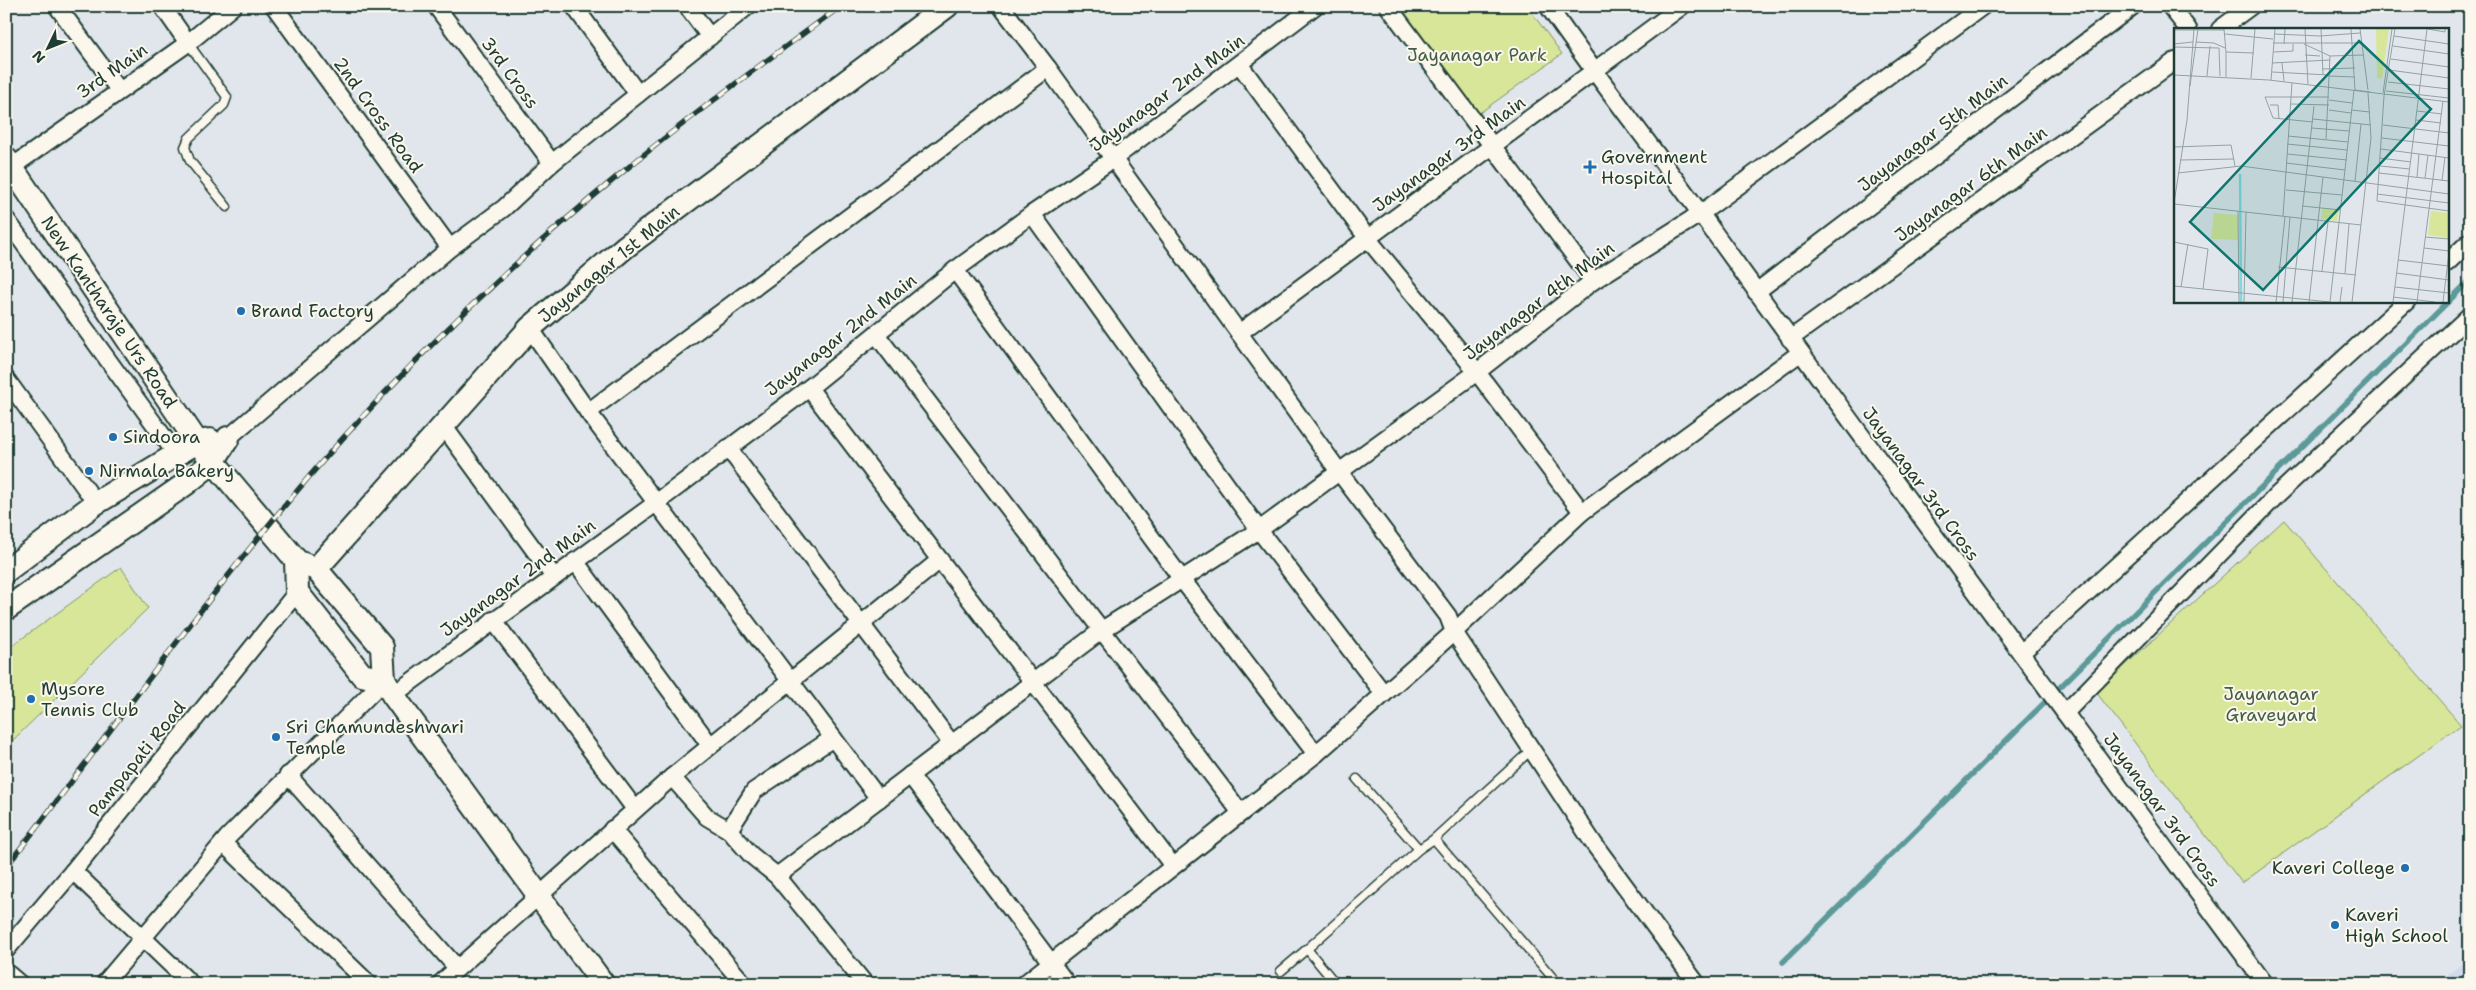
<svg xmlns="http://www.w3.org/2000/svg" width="2476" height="990" viewBox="0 0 2476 990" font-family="'Shantell Sans',sans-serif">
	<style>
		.built { fill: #cfdbec }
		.green { fill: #d8e699; stroke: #7c9266 }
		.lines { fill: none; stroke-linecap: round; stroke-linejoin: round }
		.stream { stroke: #5c9999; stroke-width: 5.5 }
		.lane-casing { stroke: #1f3d34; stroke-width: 11 }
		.street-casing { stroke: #1f3d34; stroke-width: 20 }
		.secondary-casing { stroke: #1f3d34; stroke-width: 26 }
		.lane { stroke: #fbf7ec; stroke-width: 8 }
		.street { stroke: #fbf7ec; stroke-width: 16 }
		.secondary { stroke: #fbf7ec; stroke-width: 22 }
		.rail-casing { stroke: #1f3d34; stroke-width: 5.5 }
		.rail { stroke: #fbf7ec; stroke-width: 4; stroke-dasharray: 11; stroke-linecap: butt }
		.poi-dot { fill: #1f6fb2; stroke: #fbf7ec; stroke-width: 2 }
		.labels { text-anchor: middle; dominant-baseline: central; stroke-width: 4; stroke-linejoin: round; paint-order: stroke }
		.park-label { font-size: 18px; fill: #445f48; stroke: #fbf7ec }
		.street-label { font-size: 18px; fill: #1f3d34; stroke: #fbf7ec }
		.poi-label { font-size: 18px; fill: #1f3d34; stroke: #fbf7ec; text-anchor: start }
		.inset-river { fill: none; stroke: #85d6dd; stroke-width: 2.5 }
		.inset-road { fill: none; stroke: #93a2a2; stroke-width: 1 }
		.view { fill: #0f766e; fill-opacity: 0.15; stroke: #0f766e; stroke-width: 2.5 }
		.inset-edge { fill: none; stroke: #1f3d34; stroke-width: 2.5 }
	</style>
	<rect width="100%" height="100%" fill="#e1e6ec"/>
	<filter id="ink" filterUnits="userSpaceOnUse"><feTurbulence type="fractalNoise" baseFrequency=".02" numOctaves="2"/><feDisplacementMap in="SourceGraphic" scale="10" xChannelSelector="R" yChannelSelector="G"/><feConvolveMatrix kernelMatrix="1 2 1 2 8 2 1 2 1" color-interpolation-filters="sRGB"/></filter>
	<g filter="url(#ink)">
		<polygon class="built" points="2470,958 2470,984 2435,984"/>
		<g class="green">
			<polygon points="1380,6 1527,6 1562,54 1467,122"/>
			<polygon points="2284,520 2461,725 2242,883 2096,692"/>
			<polygon points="121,567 148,608 6,747 6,650"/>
		</g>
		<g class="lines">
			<polyline class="stream" points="1783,962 2470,280"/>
			<g class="lane-casing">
				<g id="lane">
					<polyline points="188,43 227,97 224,105 189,138 185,147 190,161 227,207"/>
					<polyline points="1357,779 1419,849"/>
					<polyline points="1434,839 1558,984"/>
					<polyline points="1307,949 1419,849 1434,839 1531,750"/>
					<polyline points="1281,971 1307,949 1336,984"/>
				</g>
			</g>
			<g class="street-casing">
				<g id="street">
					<polyline points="57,6 119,90"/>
					<polyline points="162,6 188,43"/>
					<polyline points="274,6 450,248"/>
					<polyline points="436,6 552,163"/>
					<polyline points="574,6 638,94"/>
					<polyline points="687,6 710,37"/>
					<polyline points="1001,6 1048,68 1340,473 1448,616 1454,632 1594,844 1697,984"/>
					<polyline points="1388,6 1593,281"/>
					<path d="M 1548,6 C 1597,78 1652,146 1703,217 C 1888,475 2077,729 2265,984"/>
					<polyline points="2170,6 2188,29"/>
					<polyline points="2220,29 2251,6"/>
					<polyline points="1240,65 1368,239 1477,372 1582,512"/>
					<polyline points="6,171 188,43 233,6"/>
					<polyline points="1032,214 1259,530 1384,694"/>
					<polyline points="6,219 176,454"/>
					<polyline points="2447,263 2470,241"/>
					<polyline points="955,270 1181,578 1316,754"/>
					<polyline points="1756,292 2133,6"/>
					<polyline points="530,328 588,412 879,799"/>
					<polyline points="1239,333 1682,6"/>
					<polyline points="876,334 1241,813"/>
					<polyline points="1790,339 2175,61"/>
					<polyline points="6,379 96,503"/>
					<polyline points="809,388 1173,866"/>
					<polyline points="588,412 1048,68"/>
					<polyline points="442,424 554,577"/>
					<polyline points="228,438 450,248 504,208 552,163 748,6"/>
					<polyline points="728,448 952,744"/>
					<polyline points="575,561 710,745"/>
					<polyline points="493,620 635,809"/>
					<polyline points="2021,653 2407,301"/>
					<polyline points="393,695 656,503 809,388 955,270 1032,214 1113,159 1315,6"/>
					<polyline points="2065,713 2278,494 2470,315"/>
					<polyline points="288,775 457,968"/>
					<polyline points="910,775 1067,984"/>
					<polyline points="672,777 707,817 729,830 751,855 777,876 865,984"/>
					<polyline points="612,829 744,984"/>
					<polyline points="729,830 754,791 833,738"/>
					<polyline points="223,843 369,984"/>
					<polyline points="73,871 191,984"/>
					<polyline points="777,876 1102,630 1259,530 1477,372 1593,281 1700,214 1983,6"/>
					<polyline points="6,950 73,871 297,592"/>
					<polyline points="6,972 20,984"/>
					<polyline points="104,984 228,837 384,680"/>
					<polyline points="440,984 672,777 940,560"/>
					<polyline points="1024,984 1316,754 1454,632 1582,512 1800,353"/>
				</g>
			</g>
			<g class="secondary-casing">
				<g id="secondary">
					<polyline points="6,159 197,442 296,560 297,592 362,675 384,680 393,695 603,984"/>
					<polyline points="301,563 316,569 382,647 384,680"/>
					<polyline points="316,569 530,328 625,247 947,6"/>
					<polyline points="6,571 96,503 197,442 210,440"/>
					<polyline points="6,609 187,483 213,462 228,438"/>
				</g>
			</g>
			<use href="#lane" class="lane"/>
			<use href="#street" class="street"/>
			<use href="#secondary" class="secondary"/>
			<g class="rail-casing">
				<path id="rail" d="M 6,867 C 118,724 222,573 343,438 C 428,344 521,255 619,175 C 690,116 766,61 841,6"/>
			</g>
			<use href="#rail" class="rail"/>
		</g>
	</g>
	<g class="poi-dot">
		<path d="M1587.5 159.5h5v5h5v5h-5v5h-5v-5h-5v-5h5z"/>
		<circle cx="241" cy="311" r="5"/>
		<circle cx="113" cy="437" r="5"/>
		<circle cx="89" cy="471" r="5"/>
		<circle cx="31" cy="699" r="5"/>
		<circle cx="276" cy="737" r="5"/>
		<circle cx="2405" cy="868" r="5"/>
		<circle cx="2335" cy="925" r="5"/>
	</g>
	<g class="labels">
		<g class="park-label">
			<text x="1477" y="55">Jayanagar Park</text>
			<text x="2271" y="694">Jayanagar<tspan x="2271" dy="21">Graveyard</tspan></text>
		</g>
		<g class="street-label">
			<text transform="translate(112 71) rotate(-35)">3rd Main</text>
			<text transform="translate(510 73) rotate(54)">3rd Cross</text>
			<text transform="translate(1167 93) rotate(-36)">Jayanagar 2nd Main</text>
			<text transform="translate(378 115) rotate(54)">2nd Cross Road</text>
			<text transform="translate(1933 133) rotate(-37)">Jayanagar 5th Main</text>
			<text transform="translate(1449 154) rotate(-36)">Jayanagar 3rd Main</text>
			<text transform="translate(1971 184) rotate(-36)">Jayanagar 6th Main</text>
			<text transform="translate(609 264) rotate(-39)">Jayanagar 1st Main</text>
			<text transform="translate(1539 301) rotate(-37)">Jayanagar 4th Main</text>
			<text transform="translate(109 312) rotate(56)">New Kantharaje Urs Road</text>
			<text transform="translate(841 335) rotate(-38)">Jayanagar 2nd Main</text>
			<text transform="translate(1921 484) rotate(54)">Jayanagar 3rd Cross</text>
			<text transform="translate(518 578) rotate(-36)">Jayanagar 2nd Main</text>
			<text transform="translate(137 759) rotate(-51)">Pampapati Road</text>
			<text transform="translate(2162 810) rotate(54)">Jayanagar 3rd Cross</text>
		</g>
		<g class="poi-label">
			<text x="1601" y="157">Government<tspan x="1601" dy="21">Hospital</tspan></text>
			<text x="251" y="311">Brand Factory</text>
			<text x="123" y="437">Sindoora</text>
			<text x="99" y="471">Nirmala Bakery</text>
			<text x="41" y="689">Mysore<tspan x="41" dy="21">Tennis Club</tspan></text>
			<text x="286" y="727">Sri Chamundeshwari<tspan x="286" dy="21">Temple</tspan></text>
			<text x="2395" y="868" text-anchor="end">Kaveri College</text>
			<text x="2345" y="915">Kaveri<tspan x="2345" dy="21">High School</tspan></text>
		</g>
	</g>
	<g transform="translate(2174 28)">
		<rect width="275" height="275" fill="#e1e6ec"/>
		<path d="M 202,1 L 215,1 L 208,51 L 203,50 ZM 148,180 L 165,182 L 163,193 L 147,191 ZM 257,183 L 275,185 L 275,210 L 254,207 ZM 40,185 L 64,187 L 64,212 L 37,211 Z" fill="#d8e699"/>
		<path class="inset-river" d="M 66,146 L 67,274"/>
		<path class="inset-road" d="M 50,1 L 52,24 L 80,25M 131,1 L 134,56M 147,1 L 149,46M 177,1 L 181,62M 186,1 L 194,62M 254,1 L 271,4 L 271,1M 0,2 L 50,2M 51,6 L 99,11M 100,6 L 146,8 L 186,5M 220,8 L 275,16M 22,14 L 40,15 L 51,20M 99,15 L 187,15M 0,16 L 19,14M 110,16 L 111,1M 130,16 L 156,28 L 152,111M 219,18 L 275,26M 0,19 L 45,20 L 46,48M 52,24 L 52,49M 100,24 L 119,23 L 119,16M 131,27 L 146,28M 156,28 L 189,27M 217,31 L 275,39M 98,35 L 156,32M 108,35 L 110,53M 148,41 L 181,40M 215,42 L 275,50M 98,44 L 155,47M 0,47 L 95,52 L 275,74M 33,48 L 36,18M 155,48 L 181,49M 77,50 L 81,1M 97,52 L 101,1M 214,54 L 275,61M 16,58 L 24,1M 181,62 L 196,64M 212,63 L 275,70M 209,65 L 218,1M 210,68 L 203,173 L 275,183M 210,68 L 221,1M 155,72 L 178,75M 117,76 L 155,77M 96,77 L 104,77 L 105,91M 155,82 L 177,85M 177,82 L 196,84M 243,83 L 268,86M 139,91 L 197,97M 242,92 L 267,95M 139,94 L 99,90 L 91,69 L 155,69M 209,97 L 275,105M 138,100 L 175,103M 114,108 L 174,114M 208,110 L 275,118M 113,116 L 173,122M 0,119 L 57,117 L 61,138M 207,121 L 275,130M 113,126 L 173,132M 206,130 L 237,134M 6,132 L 60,131M 112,135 L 171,142M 206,138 L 236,141M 4,145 L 67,138 L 275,166M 205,145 L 275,153M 243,149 L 245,126M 251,150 L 254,127M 181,153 L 187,96M 268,153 L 271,129M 112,162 L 168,167M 203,166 L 275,175M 0,175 L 13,92 L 20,1M 0,176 L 187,197M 128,178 L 167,182M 64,183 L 65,274M 109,188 L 118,55M 251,209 L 275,211M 0,214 L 34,221 L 29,261M 250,220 L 275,223M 224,232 L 275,238M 104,239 L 182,247M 148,243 L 154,194M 222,245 L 275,252M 171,246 L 175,196M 0,258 L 156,274 L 180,62M 7,259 L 14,216M 221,259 L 275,265M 219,269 L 261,274M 70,274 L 72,184M 102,274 L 111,189M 109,274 L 116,189M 118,274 L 140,78M 135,274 L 149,149M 166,274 L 168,259M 178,274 L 197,110 L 194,65M 219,274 L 253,1M 243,274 L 269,73M 269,274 L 275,225"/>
		<path class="view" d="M 185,13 L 257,81 L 89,262 L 16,194 Z"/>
		<rect width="275" height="275" class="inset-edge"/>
	</g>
	<rect width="2476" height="990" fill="none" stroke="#fbf7ec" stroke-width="25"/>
	<rect x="12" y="12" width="2451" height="965" fill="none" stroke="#1f3d34" stroke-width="2" filter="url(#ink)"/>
	<g transform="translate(48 48) rotate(227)" stroke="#fbf7ec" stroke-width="4" paint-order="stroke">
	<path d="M0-4L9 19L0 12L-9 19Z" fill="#1f3d34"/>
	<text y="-8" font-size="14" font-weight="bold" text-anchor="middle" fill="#1f3d34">N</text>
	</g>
</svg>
